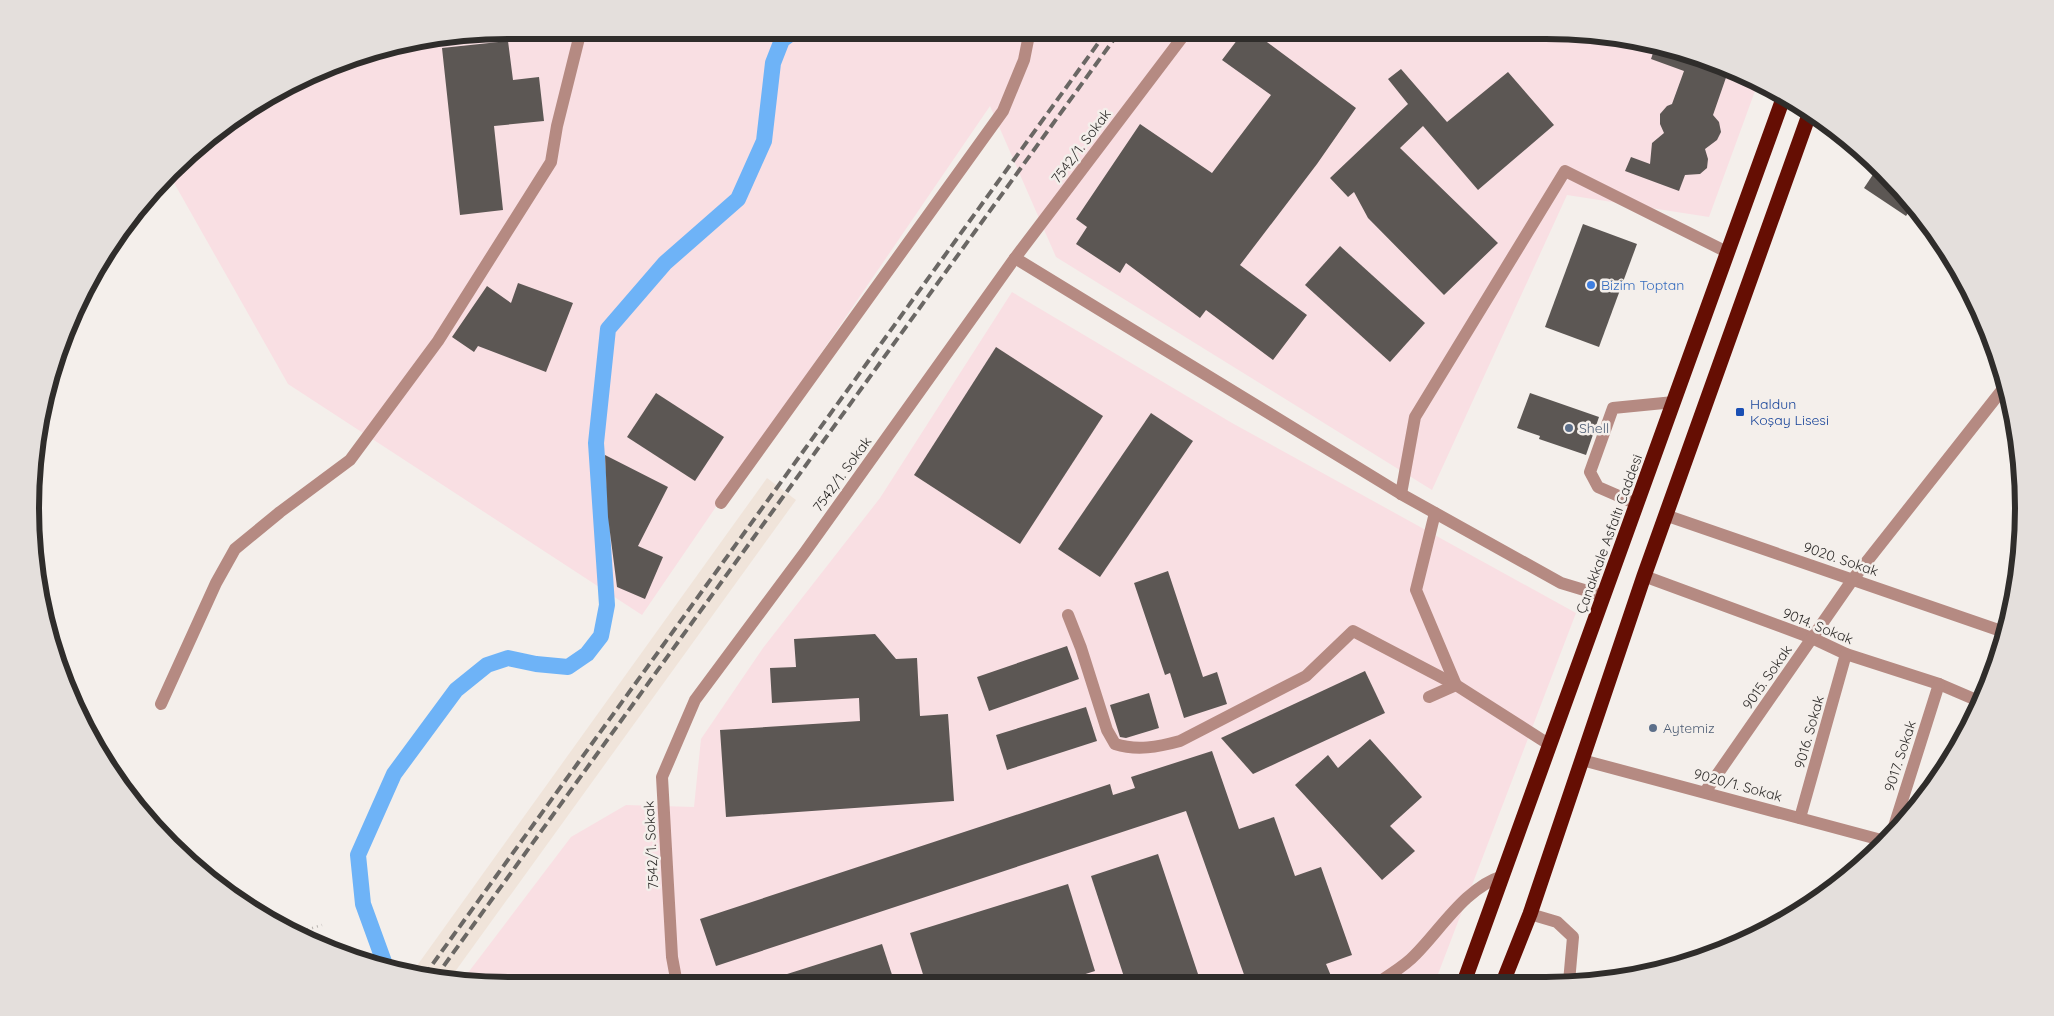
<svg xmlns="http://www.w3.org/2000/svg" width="2054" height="1016" viewBox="0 0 2054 1016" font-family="Quicksand,sans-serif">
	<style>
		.built { fill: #f0e4da }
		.industrial { fill: #f9dfe3 }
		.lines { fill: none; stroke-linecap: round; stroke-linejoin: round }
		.canal { stroke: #6eb3f7; stroke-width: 16 }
		.building { fill: #5c5754 }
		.path { stroke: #b7b3af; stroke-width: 2.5; stroke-dasharray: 1 4; stroke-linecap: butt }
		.minor { stroke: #b58a82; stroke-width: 12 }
		.highway { stroke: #650e03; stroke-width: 15 }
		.rail { stroke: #6a6764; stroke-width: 4; stroke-dasharray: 10 5; stroke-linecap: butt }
		.shop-dot { fill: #3f7fe0; stroke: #f4efeb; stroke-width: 2 }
		.transit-dot { fill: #1a4fb4; stroke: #f4efeb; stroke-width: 2 }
		.service-dot { fill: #5c6f8a; stroke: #f4efeb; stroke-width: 2 }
		.labels { text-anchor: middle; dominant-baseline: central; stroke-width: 5; stroke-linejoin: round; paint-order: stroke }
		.street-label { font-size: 14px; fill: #2f2d2b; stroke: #f4efeb }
		.shop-label { font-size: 14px; fill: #366cbe; stroke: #f4efeb; text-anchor: start }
		.transit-label { font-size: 14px; fill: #164399; stroke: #f4efeb; text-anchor: start }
		.service-label { font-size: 14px; fill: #4e5e75; stroke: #f4efeb; text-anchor: start }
		.rim { fill: none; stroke: #2f2d2b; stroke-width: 6 }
	</style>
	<rect width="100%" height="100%" fill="#f4efeb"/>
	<polygon class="built" points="767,478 796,500 449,980 411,974"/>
	<g class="industrial">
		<polygon points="508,30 1577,31 1669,46 1759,80 1709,217 1567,195 1432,490 1056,257 990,106 642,615 288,384 169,174 217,129 354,55"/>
		<polygon points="1012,292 1232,423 1576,613 1435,982 477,985 461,982 571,837 626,805 694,807 701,739 763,648 880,498"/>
	</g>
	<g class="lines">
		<polyline class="canal" points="387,970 363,904 358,855 394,774 456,690 487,665 508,658 536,664 568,667 587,654 601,636 607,605 596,443 608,329 665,263 738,199 764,141 773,63 782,40 796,30"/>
	</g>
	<g class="building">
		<polygon points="1244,31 1252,31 1356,108 1317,164 1240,265 1307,315 1273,360 1206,310 1200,318 1126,263 1120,273 1076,244 1087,227 1076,219 1140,124 1212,173 1271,95 1222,60"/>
		<polygon points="508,41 513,80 539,77 544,121 494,126 503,210 460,215 442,48"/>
		<polygon points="1656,44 1669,46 1729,69 1713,115 1719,122 1721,132 1717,140 1705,149 1708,159 1707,168 1700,174 1685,175 1679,191 1625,171 1631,157 1650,164 1652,143 1664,133 1660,124 1660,114 1667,106 1672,104 1684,71 1651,59"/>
		<polygon points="1401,69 1447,122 1508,72 1554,125 1478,190 1423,126 1400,148 1498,243 1444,295 1368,218 1354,192 1348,197 1330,178 1408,104 1388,79"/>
		<polygon points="1878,167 1905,193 1914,204 1906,216 1864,188"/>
		<polygon points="1583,224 1637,244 1599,347 1545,327"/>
		<polygon points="1340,246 1425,323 1390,362 1305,285"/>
		<polygon points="518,283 573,303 546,372 478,346 474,352 452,337 487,286 511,303"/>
		<polygon points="996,347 1103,416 1020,544 914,475"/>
		<polygon points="656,393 724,437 695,481 627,437"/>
		<polygon points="1530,393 1599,417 1586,455 1539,439 1540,436 1517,428"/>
		<polygon points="1151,413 1193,441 1100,577 1058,549"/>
		<polygon points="605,455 668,487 638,546 663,557 645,599 617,587 608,517"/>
		<polygon points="1168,571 1203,677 1217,672 1227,704 1184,718 1170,673 1165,675 1134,583"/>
		<polygon points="875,634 896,659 917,658 920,716 948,714 954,801 726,817 720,730 860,721 859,698 772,703 770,668 796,667 794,639"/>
		<polygon points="1067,646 1079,679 989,711 977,677"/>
		<polygon points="1365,671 1385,713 1253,774 1221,738"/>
		<polygon points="1149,693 1159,728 1126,738 1120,737 1110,705"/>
		<polygon points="1086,707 1097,741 1007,770 996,735"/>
		<polygon points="1370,739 1422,797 1390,826 1415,851 1382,880 1295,785 1328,755 1338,768"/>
		<polygon points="1212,751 1239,829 1274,817 1295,876 1321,867 1352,955 1326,964 1334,983 1295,983 1292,975 1270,983 1247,983 1186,811 716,966 700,919 1110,784 1113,795 1135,788 1131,777"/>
		<polygon points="1158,854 1201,983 1126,983 1091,876"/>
		<polygon points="1068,884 1095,971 1057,983 926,984 910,933"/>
		<polygon points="882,944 895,984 765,984 765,981"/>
	</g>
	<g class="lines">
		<polyline class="path" points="293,934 322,925"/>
		<g class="minor">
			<polyline points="1015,258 1401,494 1561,583 1604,596"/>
			<polyline points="1401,494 1415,417 1565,171 1727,252"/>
			<polyline points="721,503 1003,111 1024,60 1030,30"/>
			<polyline points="1637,504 1598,487 1590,472 1613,408 1674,402"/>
			<polyline points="1665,515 2007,633"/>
			<polyline points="1644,576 1812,638 1846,654 1939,684 1981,702"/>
			<path d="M 1068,615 L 1081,648 L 1107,730 L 1115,744 C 1137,751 1158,747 1180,741 L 1306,676 L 1353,631 L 1456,685 L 1550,745"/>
			<polyline points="1429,697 1456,685 1416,590 1435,513"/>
			<polyline points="161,704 216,583 235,549 280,512 350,460 438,341 551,162 557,126 581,30"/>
			<polyline points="1582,760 1885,841"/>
			<polyline points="1705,792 1853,579 2006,385"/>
			<polyline points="1800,818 1846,654"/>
			<polyline points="1891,836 1939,684"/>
			<polyline points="1530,914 1557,922 1573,937 1569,982"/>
			<path d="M 1378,983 C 1390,974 1405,966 1415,955 C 1441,929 1466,887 1503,876"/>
			<polyline points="677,984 672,957 662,777 695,700 805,552 1015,258 1187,31"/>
		</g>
		<g class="highway">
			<polyline points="1464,982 1784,96"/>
			<polyline points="1503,982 1530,914 1644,576 1810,112"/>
		</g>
		<g class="rail">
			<polyline points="424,976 1107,31"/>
			<polyline points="435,978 1120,31"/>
		</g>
	</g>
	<circle class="shop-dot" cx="1591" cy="285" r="5"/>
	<rect class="transit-dot" x="1735" y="407" width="10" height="10" rx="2.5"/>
	<g class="service-dot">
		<circle cx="1569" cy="428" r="5"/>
		<circle cx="1653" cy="728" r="5"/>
	</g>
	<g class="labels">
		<g class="street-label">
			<text transform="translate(1081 146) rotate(-53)">7542/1. Sokak</text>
			<text transform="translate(842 474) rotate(-54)">7542/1. Sokak</text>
			<text transform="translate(1609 534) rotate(-70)">Çanakkale Asfaltı Caddesi</text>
			<text transform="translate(1841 559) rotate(19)">9020. Sokak</text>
			<text transform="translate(1818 626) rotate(22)">9014. Sokak</text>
			<text transform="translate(1767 677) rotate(-55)">9015. Sokak</text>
			<text transform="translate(1809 732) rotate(-74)">9016. Sokak</text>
			<text transform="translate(1900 756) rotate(-72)">9017. Sokak</text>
			<text transform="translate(1738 785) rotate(15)">9020/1. Sokak</text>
			<text transform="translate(651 845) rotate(-93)">7542/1. Sokak</text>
		</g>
		<g class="shop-label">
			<text x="1601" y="285">Bizim Toptan</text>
		</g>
		<g class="transit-label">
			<text x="1750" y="404">Haldun<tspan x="1750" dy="16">Koşay Lisesi</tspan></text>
		</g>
		<g class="service-label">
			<text x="1579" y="428">Shell</text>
			<text x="1663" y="728">Aytemiz</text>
		</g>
	</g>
	<path d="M0 0H2054V1016H0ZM508 39H1546A469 469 0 0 1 2015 508V508A469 469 0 0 1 1546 977H508A469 469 0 0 1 39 508V508A469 469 0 0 1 508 39Z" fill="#e4dfdc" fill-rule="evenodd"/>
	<path class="rim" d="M508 39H1546A469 469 0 0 1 2015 508V508A469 469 0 0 1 1546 977H508A469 469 0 0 1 39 508V508A469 469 0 0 1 508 39Z"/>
</svg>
